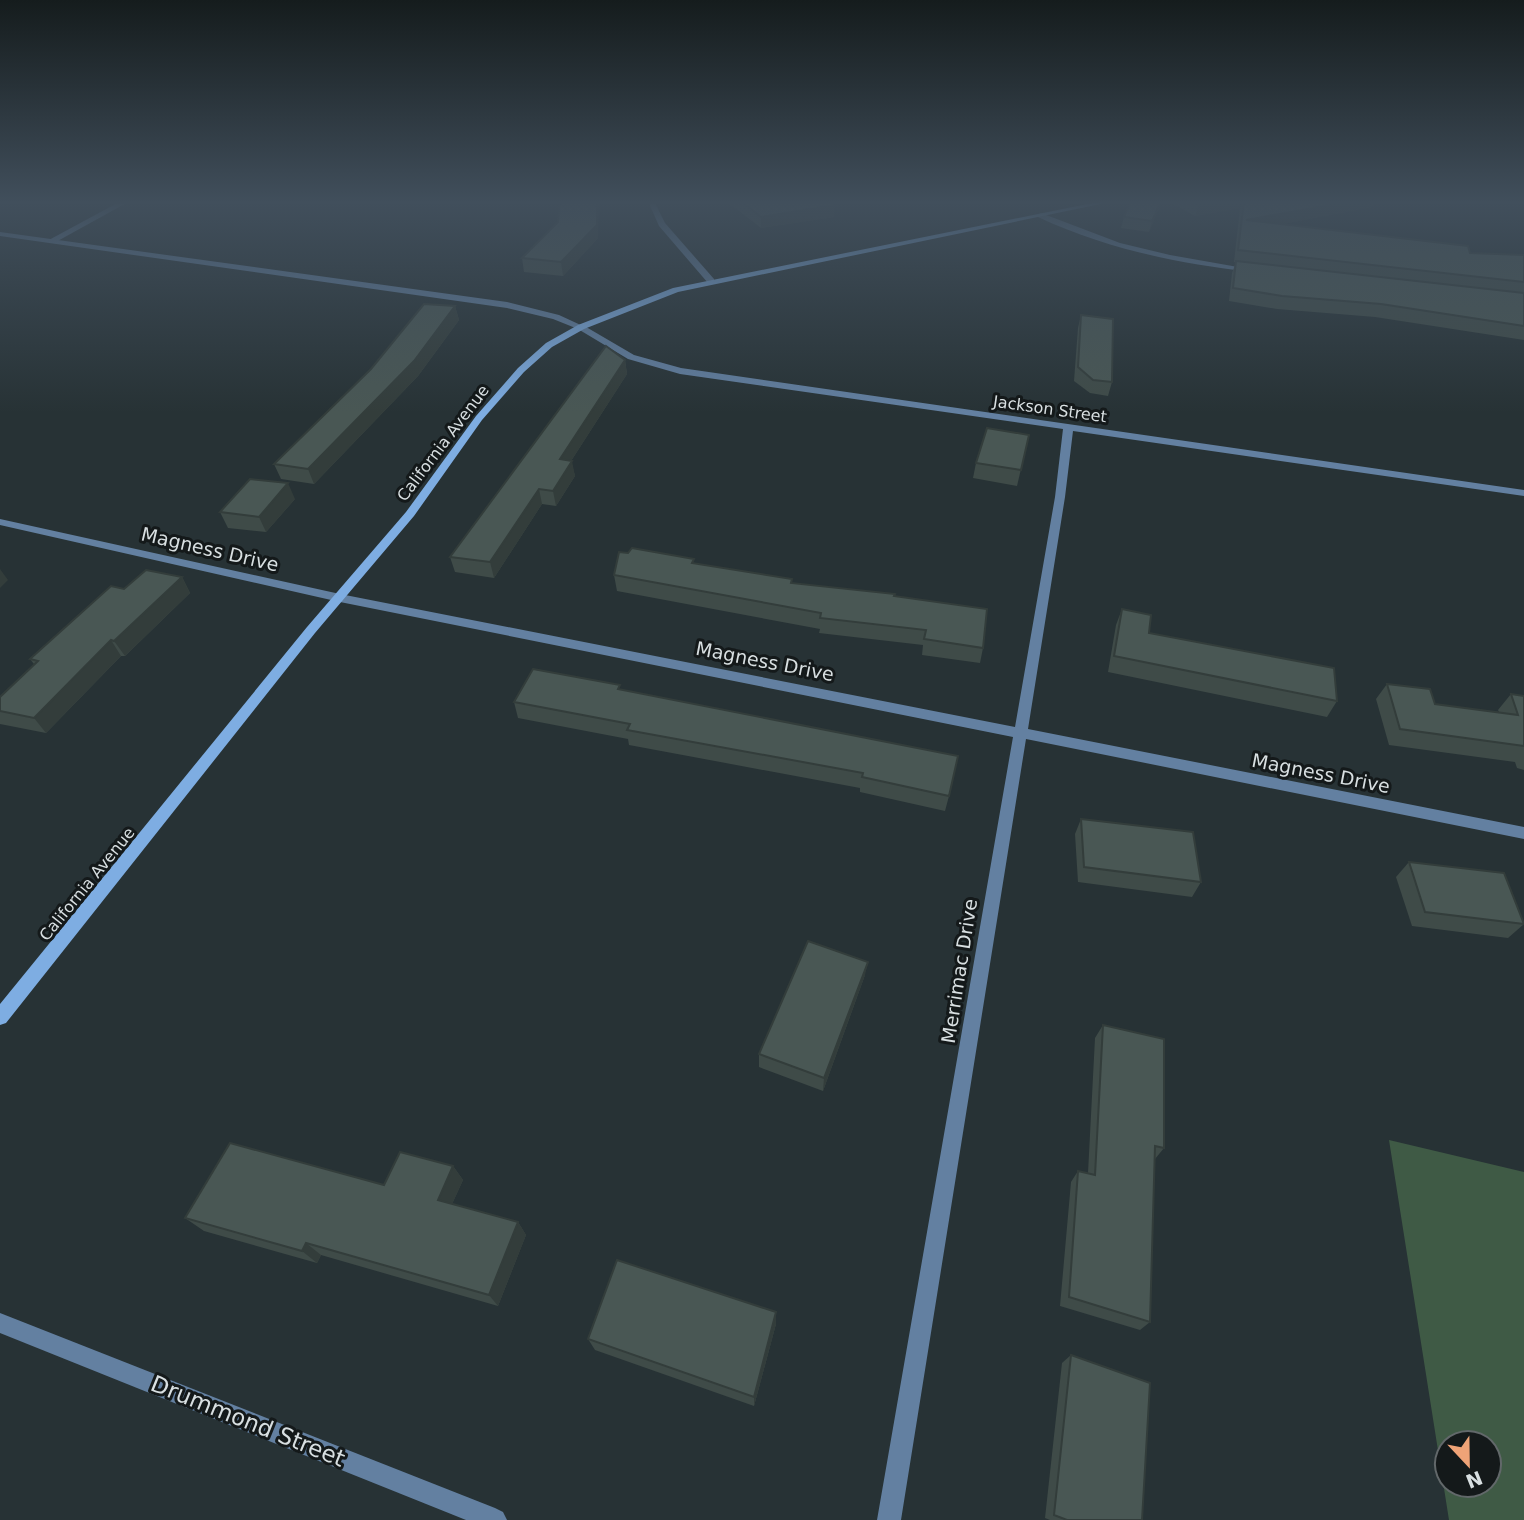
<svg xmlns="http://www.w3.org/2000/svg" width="1524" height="1520" viewBox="0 0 1524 1520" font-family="'DejaVu Sans',sans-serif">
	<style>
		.green { fill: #3f5a45; fill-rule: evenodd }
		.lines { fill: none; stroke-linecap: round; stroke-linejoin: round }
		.minor { fill: #6380a1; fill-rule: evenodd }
		.tertiary { fill: #6380a1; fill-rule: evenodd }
		.secondary { fill: #7eade2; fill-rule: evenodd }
		.wall { fill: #3f4b48 }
		.shaded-wall { fill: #333d3b }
		.building { fill: #495754; stroke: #333d3b; stroke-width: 2 }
		.labels { text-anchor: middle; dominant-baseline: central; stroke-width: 6; stroke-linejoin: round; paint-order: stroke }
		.far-street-label { font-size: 16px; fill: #d8dfe1; stroke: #14191a }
		.street-label { font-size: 19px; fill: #d8dfe1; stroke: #14191a }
		.near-street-label { font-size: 23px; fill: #d8dfe1; stroke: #14191a }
	</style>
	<rect width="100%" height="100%" fill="#273235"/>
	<path class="green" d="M 1389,1140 L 1524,1172 L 1524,1520 L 1449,1520 ZM 1489,1443 L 1489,1485 L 1447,1485 L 1447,1443 Z"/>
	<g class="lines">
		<g class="minor">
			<polygon points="121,201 130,201 54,243 47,241"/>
			<polygon points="648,201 654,201 665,223 714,279 714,283 708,283 659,226"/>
			<path d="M 1041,213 L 1120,243 L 1170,255 L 1255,270 L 1251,272 C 1177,263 1106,249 1038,217 L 1037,215 Z"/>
			<polygon points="581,324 634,355 681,368 1524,490 1524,496 1073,431 1065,497 1028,729 1524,827 1524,839 1026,739 901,1520 877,1520 1013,737 340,602 0,525 0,519 340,594 1015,727 1055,497 1063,429 680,374 628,359 578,329 577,327"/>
			<polygon points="0,1313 495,1508 503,1512 507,1520 466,1520 0,1333"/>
		</g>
		<polygon class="tertiary" points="0,232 507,302 559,315 585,327 578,329 553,319 507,308 0,236"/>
		<polygon class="secondary" points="1102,201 1115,201 678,292 584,329 552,347 524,372 482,420 414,516 315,633 6,1023 0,1025 0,1004 307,627 406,512 476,416 518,368 546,343 578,325 673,288"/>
	</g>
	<g class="wall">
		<polygon points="726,201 829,201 834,217 761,228"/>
		<polygon points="1131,201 1162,201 1149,232 1121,228 1124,217"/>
		<polygon points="1168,201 1375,201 1372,207 1282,224 1470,253 1524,255 1524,340 1375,317 1277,309 1229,301 1232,273 1236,262 1234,262 1240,208 1195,216"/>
		<polygon points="598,238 563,276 524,272 522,258"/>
		<polygon points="455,306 459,320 418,376 314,484 281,479 274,464"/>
		<polygon points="1081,315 1112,382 1108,396 1090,393 1074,381 1078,328"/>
		<polygon points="625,360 627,374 571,461 575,476 556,506 542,504 494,578 455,572 450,557"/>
		<polygon points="1029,435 1017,486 973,478 976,463"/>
		<polygon points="295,499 266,532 228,528 220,512"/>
		<polygon points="694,564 792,583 894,596 983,648 980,663 922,655 923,645 819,633 820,629 617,591 614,575"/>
		<polygon points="182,577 190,593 125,656 121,656 46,733 0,724 0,697 34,664 30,659 124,589"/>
		<polygon points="1122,609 1149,633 1337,701 1327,717 1108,672 1116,625"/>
		<polygon points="1387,684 1435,704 1499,712 1498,710 1511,694 1524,696 1524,770 1517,768 1515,762 1389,745 1376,699"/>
		<polygon points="621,689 949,796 945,811 860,792 860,788 629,745 628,739 518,718 514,702"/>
		<polygon points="1081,819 1201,882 1192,897 1078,882 1075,834"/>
		<polygon points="1409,862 1524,924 1508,938 1412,926 1396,877"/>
		<polygon points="865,975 823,1091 759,1067 759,1054"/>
		<polygon points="1103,1025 1164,1148 1155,1159 1150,1322 1140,1330 1060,1306 1071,1182 1078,1171 1088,1173 1095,1038"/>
		<polygon points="453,1166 463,1180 452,1204 518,1222 526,1235 498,1306 321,1255 317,1263 204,1231 185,1218 384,1185"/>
		<polygon points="776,1312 776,1324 754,1406 595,1350 588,1339"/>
		<polygon points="1071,1355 1142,1520 1050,1520 1045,1518 1062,1363"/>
	</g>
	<g class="shaded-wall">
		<polygon points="597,201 599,201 598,238 563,276 561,262"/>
		<polygon points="1161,201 1162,201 1149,232 1152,221"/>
		<polygon points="1220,201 1243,201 1240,208 1195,216 1199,204"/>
		<polygon points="1352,201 1375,201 1372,207 1242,232 1246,220"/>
		<polygon points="835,205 834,217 761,228 761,217"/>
		<polygon points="455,306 459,320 418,376 314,484 308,469"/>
		<polygon points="625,360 627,374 562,475 560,459"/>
		<polygon points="572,461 575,476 556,506 553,491"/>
		<polygon points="288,483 295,499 266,532 259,517"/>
		<polygon points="539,489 542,504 494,578 490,562"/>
		<polygon points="0,569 8,580 0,588"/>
		<polygon points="182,577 190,593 125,656 114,641"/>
		<polygon points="111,640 121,656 46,733 34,718"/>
		<polygon points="868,962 865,975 823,1091 824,1078"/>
		<polygon points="453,1166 463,1180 448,1213 438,1200"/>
		<polygon points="518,1222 526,1235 498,1306 489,1295"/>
		<polygon points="306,1243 321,1255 317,1263 302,1251"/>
		<polygon points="776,1312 776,1324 754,1406 754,1397"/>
	</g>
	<g class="building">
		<polygon points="560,201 597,201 597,225 561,262 522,258 558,222"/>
		<polygon points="741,201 829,201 835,205 761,217"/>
		<polygon points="1131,201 1161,201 1152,221 1124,217"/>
		<polygon points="1192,201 1220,201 1199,204"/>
		<polygon points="1244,201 1352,201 1246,220 1468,246 1470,253 1524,255 1524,282 1238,250"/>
		<polygon points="1236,261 1524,293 1524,326 1381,304 1282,296 1233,288"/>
		<polygon points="424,304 455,306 414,361 308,469 274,464 371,369"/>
		<polygon points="1081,315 1113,319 1112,382 1093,380 1078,367"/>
		<polygon points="606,346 625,360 560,459 572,461 553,491 539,489 490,562 450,557"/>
		<polygon points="987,428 1029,435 1021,470 976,463"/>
		<polygon points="250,479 288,483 259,517 220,512"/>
		<polygon points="632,548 694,559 692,563 792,579 791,583 895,594 894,596 987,609 983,648 924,639 926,630 820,618 821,613 614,575 619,552 628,553"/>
		<polygon points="146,570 182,577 114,641 111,640 34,718 0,711 0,697 38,661 30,659 111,586 124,589"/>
		<polygon points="1122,609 1151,615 1149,633 1334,668 1337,701 1114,656"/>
		<polygon points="533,669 620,685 618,689 958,756 949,796 862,777 863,773 627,730 630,724 514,702"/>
		<polygon points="1387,684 1430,689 1435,704 1518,715 1511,694 1524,696 1524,746 1400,729"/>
		<polygon points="1081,819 1193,832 1201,882 1084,867"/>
		<polygon points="1409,862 1504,873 1524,924 1425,912"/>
		<polygon points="808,941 868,962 824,1078 759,1054"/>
		<polygon points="1103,1025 1164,1039 1164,1148 1155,1146 1150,1322 1069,1297 1078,1171 1095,1175"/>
		<polygon points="230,1143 384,1185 400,1152 453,1166 438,1200 518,1222 489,1295 306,1243 302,1251 185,1218"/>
		<polygon points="617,1260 776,1312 754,1397 588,1339"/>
		<polygon points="1071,1355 1150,1383 1142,1520 1067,1520 1054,1515"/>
	</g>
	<linearGradient id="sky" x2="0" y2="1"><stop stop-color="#151c1d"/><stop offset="0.49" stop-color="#414f5c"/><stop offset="1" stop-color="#414f5c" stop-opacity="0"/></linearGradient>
	<rect width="1524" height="413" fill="url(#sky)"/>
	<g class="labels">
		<g class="far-street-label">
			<text transform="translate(1050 409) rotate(8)">Jackson Street</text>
			<text transform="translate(443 443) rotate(-53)">California Avenue</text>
			<text transform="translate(87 884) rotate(-51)">California Avenue</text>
		</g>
		<g class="street-label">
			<text transform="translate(210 549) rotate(13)">Magness Drive</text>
			<text transform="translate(765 661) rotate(11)">Magness Drive</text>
			<text transform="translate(1321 773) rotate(11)">Magness Drive</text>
			<text transform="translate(959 971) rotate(-81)">Merrimac Drive</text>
		</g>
		<g class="near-street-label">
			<text transform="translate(248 1421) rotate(22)">Drummond Street</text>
		</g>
	</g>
	<g transform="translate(1468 1464) rotate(158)"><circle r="33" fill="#14191a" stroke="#62686a" stroke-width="2"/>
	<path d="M0-5L12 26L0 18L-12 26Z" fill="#efa377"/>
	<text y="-10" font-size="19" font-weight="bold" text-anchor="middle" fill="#d8dfe1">N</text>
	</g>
</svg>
